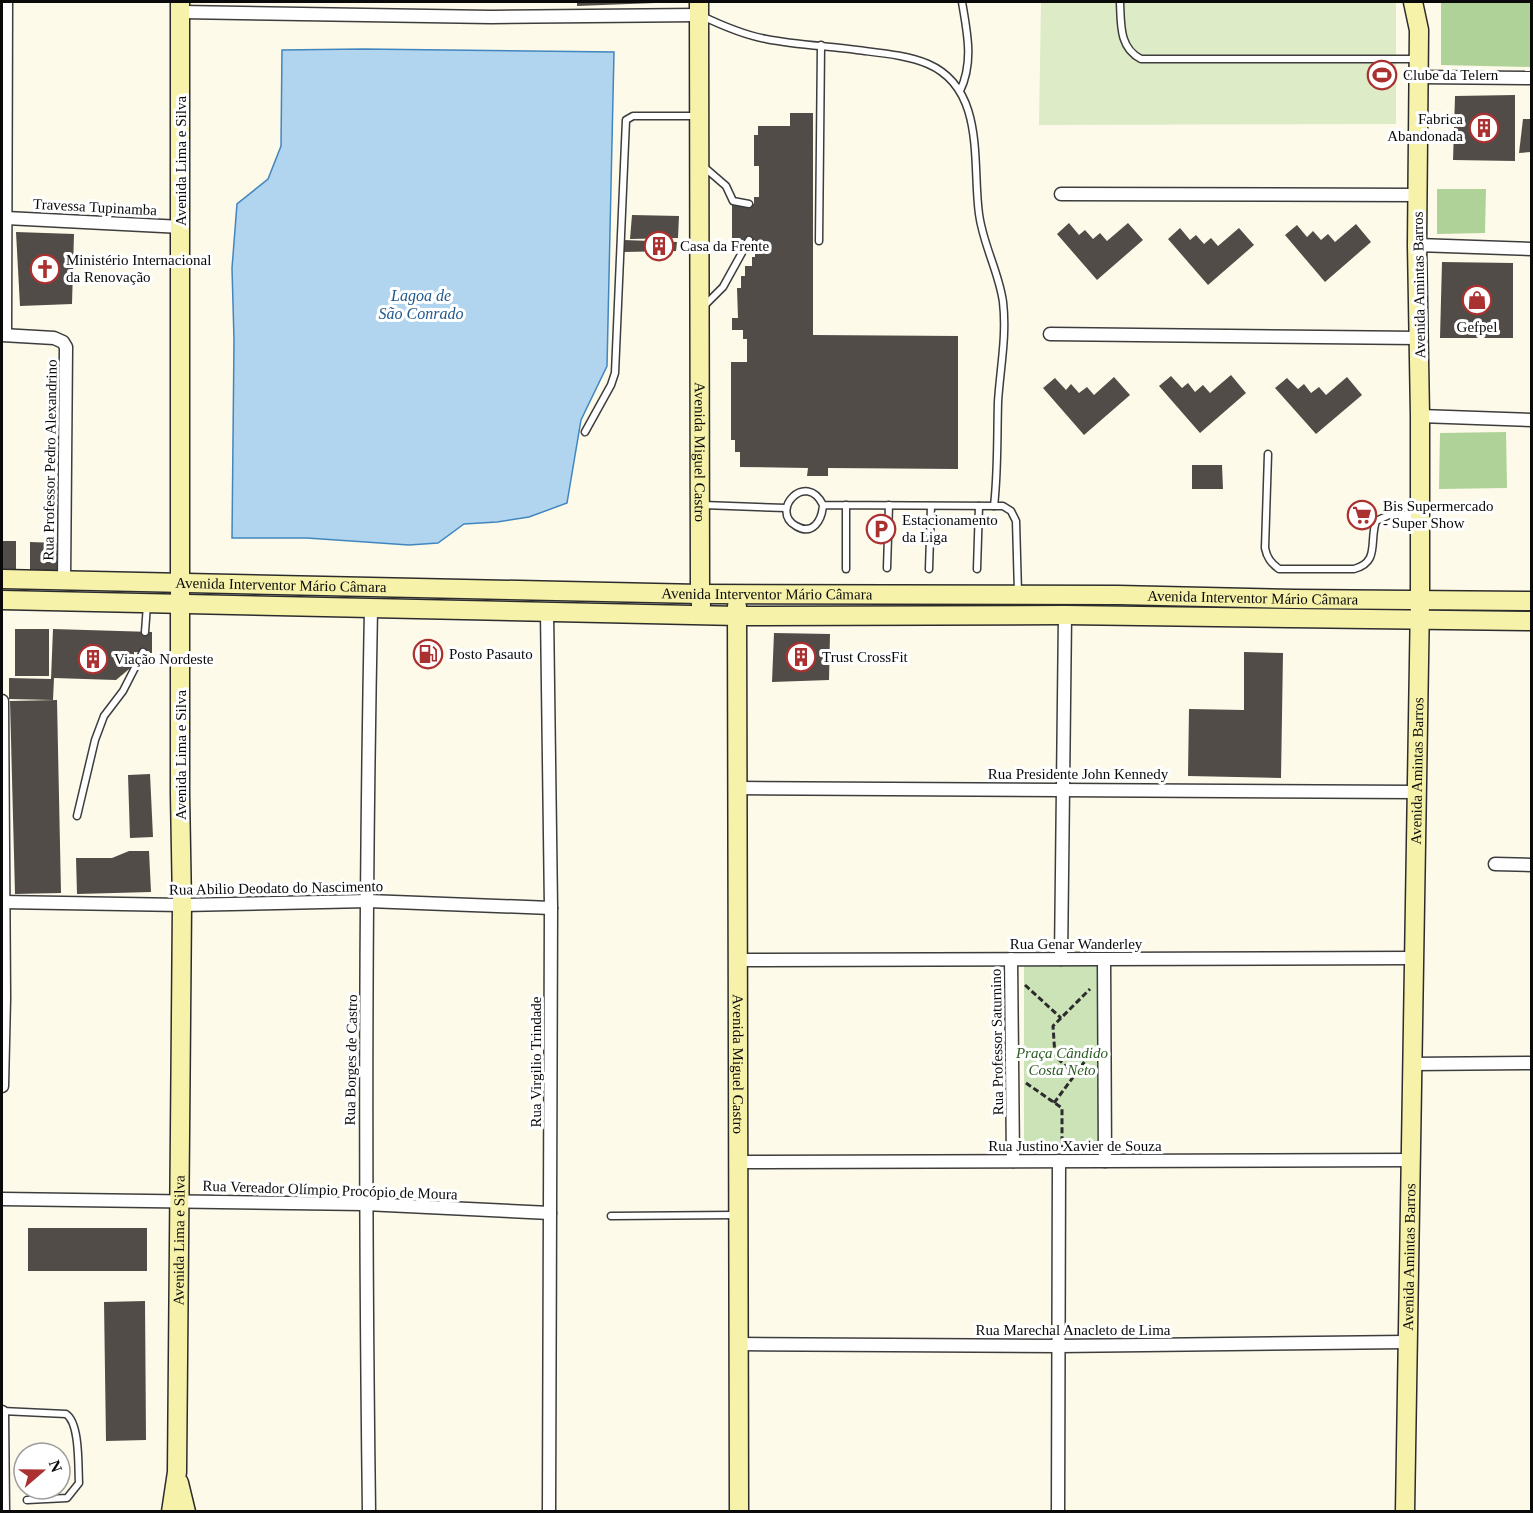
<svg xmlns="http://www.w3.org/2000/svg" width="1533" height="1513" viewBox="0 0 1533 1513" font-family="'Times New Roman',serif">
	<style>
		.green { fill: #cbe3b7 }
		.forest { fill: #afd298 }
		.pitch { fill: #ddebc7 }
		.water { fill: #b2d5ef; stroke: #4186bf; stroke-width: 1.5 }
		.building { fill: #514c47 }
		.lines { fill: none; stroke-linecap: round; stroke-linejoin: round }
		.lane-casing { stroke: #3d3d3d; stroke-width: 9 }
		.street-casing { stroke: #3d3d3d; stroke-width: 15 }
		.secondary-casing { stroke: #2c2c2c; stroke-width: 21 }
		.path { stroke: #2c2c2c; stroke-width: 3; stroke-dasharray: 6 3; stroke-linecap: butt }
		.lane { stroke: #fff; stroke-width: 6 }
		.street { stroke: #fff; stroke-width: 12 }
		.secondary { stroke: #f7f2aa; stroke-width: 18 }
		.labels { text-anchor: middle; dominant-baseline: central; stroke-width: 6; stroke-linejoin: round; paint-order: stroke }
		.poi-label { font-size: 15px; fill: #0a0a0a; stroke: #fff; text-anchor: start }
		.street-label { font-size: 15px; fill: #0a0a0a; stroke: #fff }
		.park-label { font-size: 15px; font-style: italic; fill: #2b5a22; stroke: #fff }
		.water-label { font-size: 16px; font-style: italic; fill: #21598e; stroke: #fff }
	</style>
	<rect width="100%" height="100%" fill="#fdfae9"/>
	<polygon class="green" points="1024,963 1098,963 1099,1148 1024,1150"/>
	<g class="forest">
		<polygon points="1441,2 1531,2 1531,67 1441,65"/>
		<polygon points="1437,189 1486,189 1485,233 1437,234"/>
		<polygon points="1506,432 1507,488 1439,489 1440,433"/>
	</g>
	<polygon class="pitch" points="1041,2 1396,2 1396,124 1039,125"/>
	<polygon class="water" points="363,49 614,52 607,366 581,420 567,503 529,517 497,522 464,524 438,543 409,545 307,538 232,538 234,340 232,268 237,204 268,179 281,146 282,50"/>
	<g class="building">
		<polygon points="577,2 655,2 655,3 577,6"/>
		<polygon points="1515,95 1515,161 1453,160 1455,96"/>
		<polygon points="790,113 813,113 813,335 958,336 958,469 828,468 828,476 807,476 808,468 740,467 740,452 735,452 735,440 731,440 731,362 747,362 747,339 743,339 743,330 732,330 732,318 738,318 737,288 741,288 741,276 745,276 745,266 752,266 752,257 755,257 755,240 732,240 732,204 754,204 754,197 759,197 759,166 754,166 754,135 758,135 758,126 790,126"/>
		<polygon points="1523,119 1532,119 1531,152 1519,153"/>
		<polygon points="632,215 679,216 678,238 630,239"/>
		<polygon points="1069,223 1079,235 1085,230 1093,239 1100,233 1107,241 1128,223 1143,240 1097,280 1057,234"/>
		<polygon points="1356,224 1371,242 1325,282 1285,235 1297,225 1307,237 1313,231 1321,240 1328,234 1335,242"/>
		<polygon points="1180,228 1190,240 1196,235 1204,244 1211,238 1218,246 1239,228 1254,245 1208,285 1168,239"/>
		<polygon points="16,232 74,234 72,304 20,306"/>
		<polygon points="624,240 677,242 676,251 623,252"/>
		<polygon points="1442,262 1513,263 1513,338 1440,338"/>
		<polygon points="1231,375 1246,393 1200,433 1159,386 1171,376 1182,388 1188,383 1195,392 1203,385 1210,393"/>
		<polygon points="1114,377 1130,395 1084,435 1043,388 1055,378 1066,390 1071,384 1079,393 1087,387 1094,395"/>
		<polygon points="1347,377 1362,395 1316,434 1275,388 1287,378 1298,389 1304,384 1311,393 1319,387 1326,395"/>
		<polygon points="1192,465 1222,465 1223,489 1192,489"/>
		<rect x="2" y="541" width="14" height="32"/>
		<polygon points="30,542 58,543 58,576 30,575"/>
		<rect x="15" y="629" width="34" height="47"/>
		<polygon points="53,629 152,632 152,653 134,652 134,665 116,680 54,678 53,700 9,699 9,678 51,679"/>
		<polygon points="774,633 830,634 829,680 772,682"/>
		<polygon points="1244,652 1283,653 1281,778 1188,776 1189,709 1244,710"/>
		<polygon points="57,700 61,893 15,894 10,701"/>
		<polygon points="150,774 153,837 130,838 128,775"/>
		<polygon points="129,851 149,851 151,892 77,894 76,858 112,858"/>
		<rect x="28" y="1228" width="119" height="43"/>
		<polygon points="145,1301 146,1440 106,1441 104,1302"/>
	</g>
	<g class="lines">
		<g class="lane-casing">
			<g id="lane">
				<path d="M 1120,2 C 1121,24 1119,48 1141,59 L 1416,59"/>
				<path d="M 702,16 C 723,26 744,35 766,39 C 796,45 827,46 857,50 C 880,53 907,55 928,64 C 986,89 972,164 979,214 C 983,245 999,272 1003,302 C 1007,336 1000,369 998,402 C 997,437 998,472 994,506"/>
				<path d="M 960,91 C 974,62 967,32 962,2"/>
				<polyline points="704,167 726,186 733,201 749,204"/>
				<polyline points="819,241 821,45"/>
				<polyline points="704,306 723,287 749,240"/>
				<polyline points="585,432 611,385 615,373 626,120 633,116 696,116"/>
				<path d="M 1268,454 L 1265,548 C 1267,558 1271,563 1279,569 L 1354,569 C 1380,562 1369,542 1376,521 L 1389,515 L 1417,515"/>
				<polyline points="703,505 786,508"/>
				<path d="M 823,505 C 806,470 769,511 796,526 C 813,536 822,520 823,505 L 1003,506 L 1011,511 L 1016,521 L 1018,593"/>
				<polyline points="887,568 889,505"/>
				<polyline points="846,569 846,505"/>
				<polyline points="929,569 931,506"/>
				<polyline points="977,569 979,506"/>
				<polyline points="145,632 147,605"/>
				<polyline points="77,816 95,740 104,716 123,691 143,652"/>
				<polyline points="611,1216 735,1215"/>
				<path d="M 2,1411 L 66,1414 C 80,1423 78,1466 79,1483 L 67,1498 L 27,1500"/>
			</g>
		</g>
		<g class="street-casing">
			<g id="street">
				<polyline points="181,12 491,17 699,15"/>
				<polyline points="1419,77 1532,78"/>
				<polyline points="1061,194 1418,195"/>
				<polyline points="6,218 182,227"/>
				<polyline points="1417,245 1532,249"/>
				<polyline points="5,334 6,2"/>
				<polyline points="1050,334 1419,338"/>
				<polyline points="2,335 54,338 63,342 66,347 64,580"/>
				<polyline points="1420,416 1532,420"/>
				<polyline points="547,612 551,908 549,1512"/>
				<polyline points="2,701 4,998 2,1086"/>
				<polyline points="738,788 1417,792"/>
				<polyline points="1495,864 1532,865"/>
				<polyline points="2,902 182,905 368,901 551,908"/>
				<polyline points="1011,959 1013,1161"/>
				<polyline points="1061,959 1065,615"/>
				<polyline points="1104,959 1105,1161"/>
				<polyline points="738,960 1414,958"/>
				<polyline points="1412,1064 1532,1063"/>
				<polyline points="739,1162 1412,1160"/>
				<polyline points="2,1199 365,1204 550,1213"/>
				<polyline points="739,1344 1058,1346 1406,1342"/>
				<polyline points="2,1412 3,1512"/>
				<path d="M 369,1512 C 365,1211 365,910 371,609"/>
				<polyline points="1058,1512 1059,1161"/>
			</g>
		</g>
		<g class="secondary-casing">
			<g id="secondary">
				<path id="s1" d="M 699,2 L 700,594 L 701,605"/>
				<path id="s2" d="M 2,579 L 700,594 L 1118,595 L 1295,599 L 1532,601"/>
				<polyline points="2,600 738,616 1065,615 1532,621"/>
				<path id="s3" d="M 737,606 L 739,1512"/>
				<polyline points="179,1483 186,1512"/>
				<path id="s4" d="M 171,1512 L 177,1472 L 182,905 L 180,794 L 180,2"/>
				<path id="s5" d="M 1405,1512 L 1420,600 L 1420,416 L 1417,245 L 1419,30 L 1413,2"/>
			</g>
		</g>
		<g class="path">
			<polyline points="1025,985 1061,1018"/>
			<polyline points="1075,1075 1055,1056 1053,1026 1090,989"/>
			<polyline points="1026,1083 1062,1108 1062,1147"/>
			<polyline points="1054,1103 1091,1053"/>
		</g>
		<use href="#lane" class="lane"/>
		<use href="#street" class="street"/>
		<use href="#secondary" class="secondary"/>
	</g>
	<defs>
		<g id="stadium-ring" transform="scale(1.5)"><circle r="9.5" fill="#fff" stroke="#ab3131" stroke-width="1.5"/><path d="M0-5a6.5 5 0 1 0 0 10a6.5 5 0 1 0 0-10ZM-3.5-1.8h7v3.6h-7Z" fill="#ab3131"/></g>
		<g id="building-ring" transform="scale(1.5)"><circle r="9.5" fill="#fff" stroke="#ab3131" stroke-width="1.5"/><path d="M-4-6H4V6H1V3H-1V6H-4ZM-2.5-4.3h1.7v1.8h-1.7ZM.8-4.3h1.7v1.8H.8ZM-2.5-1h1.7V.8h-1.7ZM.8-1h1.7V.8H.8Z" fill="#ab3131"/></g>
		<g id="church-ring" transform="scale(1.5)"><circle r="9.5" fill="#fff" stroke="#ab3131" stroke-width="1.5"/><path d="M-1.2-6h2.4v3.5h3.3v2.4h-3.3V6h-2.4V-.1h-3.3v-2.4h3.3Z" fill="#ab3131"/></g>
		<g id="shop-ring" transform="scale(1.5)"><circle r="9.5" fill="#fff" stroke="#ab3131" stroke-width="1.5"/><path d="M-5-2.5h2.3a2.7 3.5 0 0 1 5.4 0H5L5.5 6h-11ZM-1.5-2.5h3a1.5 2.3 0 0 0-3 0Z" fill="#ab3131"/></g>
		<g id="supermarket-ring" transform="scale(1.5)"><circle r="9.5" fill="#fff" stroke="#ab3131" stroke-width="1.5"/><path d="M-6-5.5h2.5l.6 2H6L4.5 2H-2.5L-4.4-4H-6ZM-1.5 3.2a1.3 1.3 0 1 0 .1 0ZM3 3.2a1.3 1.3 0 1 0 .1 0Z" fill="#ab3131"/></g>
		<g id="parking-ring" transform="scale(1.5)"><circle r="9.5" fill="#fff" stroke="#ab3131" stroke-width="1.5"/><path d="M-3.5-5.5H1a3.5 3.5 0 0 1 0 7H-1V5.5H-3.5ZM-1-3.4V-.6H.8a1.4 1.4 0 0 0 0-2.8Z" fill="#ab3131"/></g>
		<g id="fuel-ring" transform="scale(1.5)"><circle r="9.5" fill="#fff" stroke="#ab3131" stroke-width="1.5"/><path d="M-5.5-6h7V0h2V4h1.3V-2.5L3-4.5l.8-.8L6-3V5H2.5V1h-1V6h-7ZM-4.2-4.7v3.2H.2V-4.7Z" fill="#ab3131"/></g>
	</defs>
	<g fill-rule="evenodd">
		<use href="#stadium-ring" x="1382" y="75"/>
		<use href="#building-ring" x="1484" y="128"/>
		<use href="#building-ring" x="659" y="246"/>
		<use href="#church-ring" x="45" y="269"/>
		<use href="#shop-ring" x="1477" y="300"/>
		<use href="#supermarket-ring" x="1362" y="515"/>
		<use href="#parking-ring" x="881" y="529"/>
		<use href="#fuel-ring" x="428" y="654"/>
		<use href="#building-ring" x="801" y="657"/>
		<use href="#building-ring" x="93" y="659"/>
	</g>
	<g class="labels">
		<g class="poi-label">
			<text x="1403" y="75">Clube da Telern</text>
			<text x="1463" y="119" text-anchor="end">Fabrica<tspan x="1463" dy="17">Abandonada</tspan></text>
			<text x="680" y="246">Casa da Frente</text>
			<text x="66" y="260">Ministério Internacional<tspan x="66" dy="17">da Renovação</tspan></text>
			<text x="1477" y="327" text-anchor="middle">Gefpel</text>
			<text x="1383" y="506">Bis Supermercado<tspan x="1383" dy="17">- Super Show</tspan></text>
			<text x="902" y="520">Estacionamento<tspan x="902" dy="17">da Liga</tspan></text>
			<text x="449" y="654">Posto Pasauto</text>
			<text x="822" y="657">Trust CrossFit</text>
			<text x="114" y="659">Viação Nordeste</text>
		</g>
		<g class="street-label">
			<text transform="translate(181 161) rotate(-90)">Avenida Lima e Silva</text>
			<text transform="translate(95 207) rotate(3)">Travessa Tupinamba</text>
			<text transform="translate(1419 285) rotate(-91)">Avenida Amintas Barros</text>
			<text stroke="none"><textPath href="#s1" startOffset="450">Avenida Miguel Castro</textPath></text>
			<text transform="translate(50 460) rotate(-89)">Rua Professor Pedro Alexandrino</text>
			<text stroke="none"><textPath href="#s2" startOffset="279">Avenida Interventor Mário Câmara</textPath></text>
			<text stroke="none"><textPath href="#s2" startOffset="765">Avenida Interventor Mário Câmara</textPath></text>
			<text stroke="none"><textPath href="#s2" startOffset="1251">Avenida Interventor Mário Câmara</textPath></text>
			<text transform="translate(181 755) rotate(-90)">Avenida Lima e Silva</text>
			<text stroke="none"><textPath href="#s5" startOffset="741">Avenida Amintas Barros</textPath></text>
			<text x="1078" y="774">Rua Presidente John Kennedy</text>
			<text transform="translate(276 888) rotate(-1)">Rua Abilio Deodato do Nascimento</text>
			<text x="1076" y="944">Rua Genar Wanderley</text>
			<text transform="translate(997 1042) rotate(-91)">Rua Professor Saturnino</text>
			<text transform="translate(351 1060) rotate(-89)">Rua Borges de Castro</text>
			<text transform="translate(536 1062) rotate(-90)">Rua Virgilio Trindade</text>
			<text stroke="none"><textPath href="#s3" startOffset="458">Avenida Miguel Castro</textPath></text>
			<text x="1075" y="1146">Rua Justino Xavier de Souza</text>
			<text transform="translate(330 1190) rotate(2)">Rua Vereador Olímpio Procópio de Moura</text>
			<text stroke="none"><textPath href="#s4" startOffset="272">Avenida Lima e Silva</textPath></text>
			<text stroke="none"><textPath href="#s5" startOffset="255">Avenida Amintas Barros</textPath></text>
			<text x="1073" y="1330">Rua Marechal Anacleto de Lima</text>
		</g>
		<g class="park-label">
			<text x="1062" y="1053">Praça Cândido<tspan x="1062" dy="17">Costa Neto</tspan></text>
		</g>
		<g class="water-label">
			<text x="421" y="295">Lagoa de<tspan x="421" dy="18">São Conrado</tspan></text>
		</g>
	</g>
	<rect width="1533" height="1513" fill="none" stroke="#0a0a0a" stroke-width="6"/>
	<g transform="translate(42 1471) rotate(70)"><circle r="28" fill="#ffffff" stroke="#9d9d9d" stroke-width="1.5"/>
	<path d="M0-4.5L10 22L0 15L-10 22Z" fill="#ab3131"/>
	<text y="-9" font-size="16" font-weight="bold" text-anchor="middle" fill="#0a0a0a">N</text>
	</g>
</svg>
